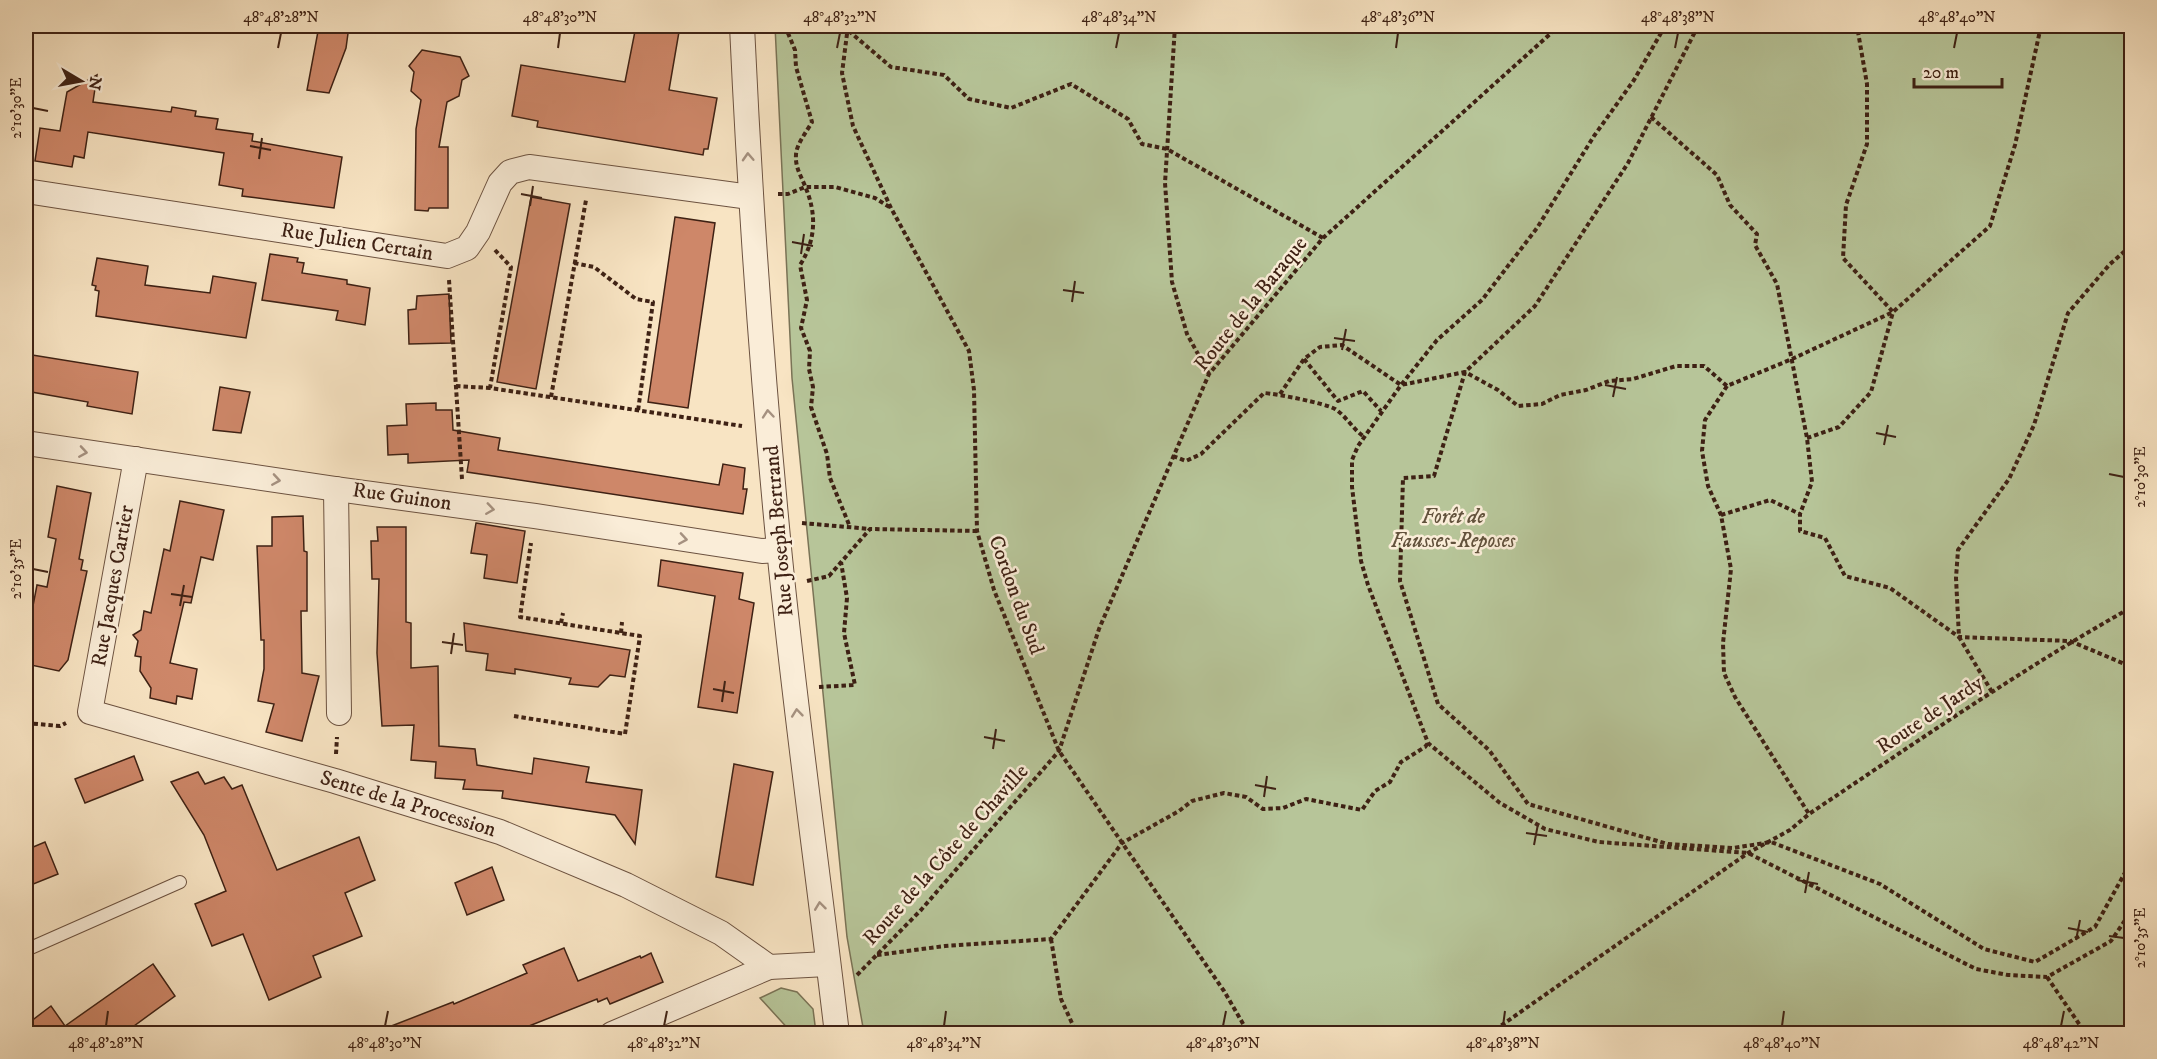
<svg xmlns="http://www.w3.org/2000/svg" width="2157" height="1059" viewBox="0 0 2157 1059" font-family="'IM FELL DW Pica',serif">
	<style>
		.green { fill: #b7c599; stroke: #7a7356; stroke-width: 1.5 }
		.building { fill: #ce8769; stroke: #3e2114; stroke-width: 1.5 }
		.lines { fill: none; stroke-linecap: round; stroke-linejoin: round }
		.service-casing { stroke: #6c5240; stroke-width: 14 }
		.minor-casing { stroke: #6c5240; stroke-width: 26 }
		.path { stroke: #3e2114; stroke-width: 4; stroke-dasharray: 4.5 3; stroke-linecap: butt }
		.service { stroke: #faedd8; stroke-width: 12 }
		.minor { stroke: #faedd8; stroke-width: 24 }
		.oneway { stroke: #a59180 }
		.ticks { fill: none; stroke: #3e2114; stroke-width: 2 }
		.labels { text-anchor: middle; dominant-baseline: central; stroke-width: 5; stroke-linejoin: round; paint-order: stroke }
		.street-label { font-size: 21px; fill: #3e2114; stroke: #faedd8 }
		.park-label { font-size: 21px; font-style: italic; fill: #62523c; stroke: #faedd8 }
		.neatline { fill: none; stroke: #3e2114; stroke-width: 2 }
		.ticks-label { font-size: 15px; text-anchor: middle; fill: #3e2114 }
	</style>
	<rect width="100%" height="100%" fill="#f8e4c3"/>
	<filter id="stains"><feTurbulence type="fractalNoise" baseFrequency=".00333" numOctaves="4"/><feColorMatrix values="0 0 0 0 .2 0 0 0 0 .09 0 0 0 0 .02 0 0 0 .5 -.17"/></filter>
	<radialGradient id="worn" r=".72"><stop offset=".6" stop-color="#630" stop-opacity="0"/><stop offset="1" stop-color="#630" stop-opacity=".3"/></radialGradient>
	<g class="green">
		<polygon points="775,26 2131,26 2131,1033 864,1033 847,937 792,378"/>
		<polygon points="781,988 797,992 813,1009 816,1033 792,1033 760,998"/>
	</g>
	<g class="building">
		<polygon points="319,26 349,26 346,48 329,93 307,90"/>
		<polygon points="636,26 680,26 669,90 717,98 708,149 704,149 703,155 537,127 538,121 512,116 521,65 625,82"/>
		<polygon points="422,50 460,57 469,76 462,80 459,96 447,102 439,147 448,147 448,208 429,208 428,211 415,210 416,129 421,100 411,91 414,72 409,66"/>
		<polygon points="97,75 93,102 171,112 172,107 196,111 195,116 218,119 216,129 253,134 252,141 342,157 334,208 242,196 243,189 219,185 224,153 88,132 84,158 74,156 72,167 35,161 40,128 60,131 67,92"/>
		<polygon points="531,197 570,204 536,389 497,382"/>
		<polygon points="675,217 715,223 688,408 648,402"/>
		<polygon points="270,254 298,258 297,262 304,263 302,273 347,280 347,284 370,288 365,325 336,320 338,311 262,300"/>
		<polygon points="97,258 148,266 145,285 210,293 213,276 256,283 246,338 96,316 99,291 95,290 96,286 92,285"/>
		<polygon points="449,294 451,343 409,344 408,310 416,309 417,296"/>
		<polygon points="26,354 138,372 132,414 87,406 88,402 26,391"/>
		<polygon points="220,387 250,392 241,433 213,430"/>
		<polygon points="436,403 436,410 452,410 453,430 500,438 498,450 719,485 723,464 745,468 743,489 747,489 743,514 467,472 469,460 408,463 408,454 388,455 387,426 407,425 406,404"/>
		<polygon points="57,486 91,493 79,559 83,560 81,570 87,571 68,660 59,671 26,664 26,642 37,585 47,587 56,539 48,537"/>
		<polygon points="180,501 224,510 213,560 201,557 191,603 184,602 170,663 197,669 192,699 177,696 176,704 150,698 151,688 140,671 141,657 135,656 138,641 133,635 141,630 144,611 151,613 164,549 170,551"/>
		<polygon points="303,516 304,551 307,552 307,611 301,611 302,673 319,676 302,741 266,732 274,704 258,701 264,669 264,640 261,640 257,546 272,546 272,517"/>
		<polygon points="476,523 525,531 517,583 484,578 487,555 471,553"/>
		<polygon points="377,527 406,527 406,622 411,623 411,668 438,666 439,746 475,749 477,765 532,774 534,758 589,767 586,782 642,790 635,844 615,815 502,798 503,791 463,789 465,780 435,778 436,762 411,760 414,725 382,726 377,653 379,579 372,579 371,541 378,541"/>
		<polygon points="661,560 743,573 739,599 754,603 737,713 698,707 715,596 658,586"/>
		<polygon points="464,623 630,650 625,677 610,675 598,687 569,684 571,678 515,669 515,674 486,670 488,654 466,651"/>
		<polygon points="134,756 143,780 85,803 75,779"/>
		<polygon points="734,764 773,772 753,885 716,877"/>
		<polygon points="198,772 205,784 224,777 232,789 242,785 277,870 359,837 375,880 345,893 362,936 313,956 321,977 269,1000 243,934 212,946 195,904 226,891 204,835 171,782"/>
		<polygon points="45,842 58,874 26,887 26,850"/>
		<polygon points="492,867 504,900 467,915 455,883"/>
		<polygon points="564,948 578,981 640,956 641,958 651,953 663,982 610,1004 607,998 598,1002 597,999 524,1028 523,1026 504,1034 377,1034 376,1032 453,1002 454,1004 527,973 523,965"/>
		<polygon points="153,964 175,996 123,1034 26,1034 26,1025 51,1006 65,1026"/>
	</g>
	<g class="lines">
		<g class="service-casing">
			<g id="service">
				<polyline points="26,950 180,882"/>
				<polyline points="174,1034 174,1033"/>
			</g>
		</g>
		<g class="minor-casing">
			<g id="minor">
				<path d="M 742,26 C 750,200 762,374 779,548 C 795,711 818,872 837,1034"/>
				<polyline points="26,191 447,256 467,248 478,232 500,183 510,172 529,167 750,197"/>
				<polyline points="26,443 336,489 535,516 762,551 779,550"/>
				<polyline points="136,459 90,712 335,781 500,832 626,885 721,933 769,967"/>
				<polyline points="336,489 339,713"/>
				<polyline points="612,1034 769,967 827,964"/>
			</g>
		</g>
		<g class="path">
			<path d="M 785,26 L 795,50 L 796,67 L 812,122 C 807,131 796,145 796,155 C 795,167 801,176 805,186 C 817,214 816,240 800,265 L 807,300 L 801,328 L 810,351 L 809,369 L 813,387 L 811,407 L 827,454 L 830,478 L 850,527"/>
			<polyline points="843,26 891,67 944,75 969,99 1011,108 1071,84 1128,119 1142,144 1167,149 1323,238"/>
			<polyline points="848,26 842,73 853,126 891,208 969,351 974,390 977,531 994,590 1059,751 1224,991 1249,1034"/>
			<polyline points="1175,26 1165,183 1172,282 1187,334 1209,374"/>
			<polyline points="1665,26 1634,80 1594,136 1537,228 1482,300 1437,340 1401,385 1358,446 1352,460 1352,487 1361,561 1368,585 1428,743 1500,803 1545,829 1599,842 1748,853 1976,969 2008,975 2047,977 2111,941 2132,910"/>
			<polyline points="1698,26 1628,163 1535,306 1465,372 1434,476 1403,478 1400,581 1438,704 1489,750 1528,804 1668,844 1733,848 1771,842 1880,884 1984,949 2035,962 2095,927 2132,860"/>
			<polyline points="1651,117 1717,175 1730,205 1757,234 1755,245 1777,284 1807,438 1812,482 1800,514"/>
			<polyline points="778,194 788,194 805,187 835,187 875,198 891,208"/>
			<polyline points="495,250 511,267 490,388 742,426"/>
			<polyline points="574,263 594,267 636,299 653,302 638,411"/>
			<polyline points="449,280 462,479"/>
			<polyline points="1304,359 1338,401 1363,391 1381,411"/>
			<polyline points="456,386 490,388"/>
			<polyline points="1727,386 1705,420 1702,451 1708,486 1721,515 1731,569 1723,643 1724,673 1735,697 1809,814"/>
			<polyline points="1280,394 1304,359 1320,347 1342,345 1401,385 1465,372 1498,390 1518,406 1542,404 1560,395 1586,390 1609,381 1633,379 1676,366 1704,366 1727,386 1792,359 1893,312 1990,226 2015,145 2041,26"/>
			<polyline points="551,397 586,200"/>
			<polyline points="1807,438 1839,427 1871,392 1893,312 1843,258 1846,205 1867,144 1867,84 1857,26"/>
			<path d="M 1173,456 L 1186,461 L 1201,454 L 1264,393 C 1278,394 1324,403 1335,409 C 1346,416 1353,429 1363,436"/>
			<polyline points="1721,515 1770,500 1800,514 1800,531 1825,538 1845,576 1890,588 1959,637 2070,641 2132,667"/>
			<polyline points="802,523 870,529"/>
			<polyline points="807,581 829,576 870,529 977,531"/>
			<polyline points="561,623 563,613"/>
			<polyline points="621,633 622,622"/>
			<polyline points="819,687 855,685 844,633 847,598 841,562"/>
			<polyline points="1992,692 1959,637 1956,578 1958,550 2009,479 2034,425 2068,313 2110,264 2132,245"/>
			<polyline points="514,716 625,734 640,636 520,617 531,543"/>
			<polyline points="26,723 60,726 66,723"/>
			<polyline points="336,754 337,737"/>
			<polyline points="1051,939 1061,999 1077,1034"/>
			<polyline points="877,955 945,946 1051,939 1122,843 1179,811 1192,801 1224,793 1246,797 1263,809 1283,808 1306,799 1362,810 1375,791 1390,782 1401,762 1425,747 1428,743"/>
			<polyline points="857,975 921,910 1059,751 1099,629 1209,374 1323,238 1559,26"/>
			<polyline points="2047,977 2086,1034"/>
			<path d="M 1489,1034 L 1748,853 L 1790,830 L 1809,814 C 1915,743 2020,670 2132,607"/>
		</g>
		<use href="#service" class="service"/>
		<use href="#minor" class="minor"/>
	</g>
	<defs><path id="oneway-chevron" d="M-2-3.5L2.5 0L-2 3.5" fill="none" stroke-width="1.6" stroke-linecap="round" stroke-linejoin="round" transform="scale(1.5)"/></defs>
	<g class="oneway">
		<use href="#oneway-chevron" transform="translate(748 157) rotate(-93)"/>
		<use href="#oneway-chevron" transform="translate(768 414) rotate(-95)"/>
		<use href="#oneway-chevron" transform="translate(83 452) rotate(9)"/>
		<use href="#oneway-chevron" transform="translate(276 480) rotate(9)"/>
		<use href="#oneway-chevron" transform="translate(490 509) rotate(8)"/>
		<use href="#oneway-chevron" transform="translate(683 539) rotate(9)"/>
		<use href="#oneway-chevron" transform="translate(797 713) rotate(-96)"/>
		<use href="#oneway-chevron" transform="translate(820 906) rotate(-97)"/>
	</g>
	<path class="ticks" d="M 278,48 L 281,33M 558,48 L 560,33M 837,48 L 840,33M 1116,48 L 1119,33M 1396,48 L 1398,33M 1675,48 L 1678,33M 1954,48 L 1957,33M 33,108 L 48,111M 250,146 L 271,150M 259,159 L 262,138M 521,194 L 542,198M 530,206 L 533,186M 792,242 L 813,246M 801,254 L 804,234M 1063,290 L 1084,293M 1072,302 L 1075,281M 1334,338 L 1355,341M 1342,350 L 1346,329M 1605,385 L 1626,389M 1613,397 L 1617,377M 1876,433 L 1896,437M 1884,445 L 1888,425M 2109,474 L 2124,477M 33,569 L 48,572M 171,594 L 192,597M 180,606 L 184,585M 442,642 L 463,645M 451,654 L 454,633M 713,689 L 734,693M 722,702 L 725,681M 984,737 L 1005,741M 993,749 L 996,729M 1255,785 L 1276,789M 1264,797 L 1267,776M 1526,833 L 1547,836M 1534,845 L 1538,824M 1797,880 L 1818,884M 1805,893 L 1809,872M 2068,928 L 2088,932M 2109,936 L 2124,938M 2076,940 L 2080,920M 106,1026 L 108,1011M 385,1026 L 388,1011M 664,1026 L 667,1011M 944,1026 L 946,1011M 1223,1026 L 1226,1011M 1503,1026 L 1505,1011M 1782,1026 L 1784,1011M 2061,1026 L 2064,1011"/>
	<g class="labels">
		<g class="street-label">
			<text transform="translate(357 242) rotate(9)">Rue Julien Certain</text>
			<text transform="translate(1251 304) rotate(-51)">Route de la Baraque</text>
			<text transform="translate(402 497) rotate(8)">Rue Guinon</text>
			<text transform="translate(779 531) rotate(-95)">Rue Joseph Bertrand</text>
			<text transform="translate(113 586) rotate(-80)">Rue Jacques Cartier</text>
			<text transform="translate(1016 595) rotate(70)">Cordon du Sud</text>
			<text transform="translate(1930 715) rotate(-34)">Route de Jardy</text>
			<text transform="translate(408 804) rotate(17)">Sente de la Procession</text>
			<text transform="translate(946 855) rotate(-48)">Route de la Côte de Chaville</text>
		</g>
		<g class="park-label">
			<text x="1453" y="517">Forêt de<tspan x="1453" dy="24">Fausses-Reposes</tspan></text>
		</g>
	</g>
	<rect width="2157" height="1059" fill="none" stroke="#f8e4c3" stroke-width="66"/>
	<g transform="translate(81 81) rotate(100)" stroke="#faedd8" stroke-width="4.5" paint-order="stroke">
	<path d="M0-4.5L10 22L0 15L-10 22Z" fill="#3e2114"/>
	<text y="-9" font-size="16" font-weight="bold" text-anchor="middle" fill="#3e2114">N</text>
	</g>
	<path d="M1914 78v9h88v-9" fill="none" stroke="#3e2114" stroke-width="3"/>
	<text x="1923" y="78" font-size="18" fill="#3e2114" stroke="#faedd8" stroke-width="4.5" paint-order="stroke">20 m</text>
	<rect x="33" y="33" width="2091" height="993" class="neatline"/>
	<g class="ticks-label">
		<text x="281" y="22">48°48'28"N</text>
		<text x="560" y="22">48°48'30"N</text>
		<text x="840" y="22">48°48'32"N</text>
		<text x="1119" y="22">48°48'34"N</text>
		<text x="1398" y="22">48°48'36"N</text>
		<text x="1678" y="22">48°48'38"N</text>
		<text x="1957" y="22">48°48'40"N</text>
		<text transform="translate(16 108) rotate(-90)" y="5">2°10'30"E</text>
		<text transform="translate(2140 477) rotate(-90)" y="5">2°10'30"E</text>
		<text transform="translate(16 569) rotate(-90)" y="5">2°10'35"E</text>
		<text transform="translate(2140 938) rotate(-90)" y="5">2°10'35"E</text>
		<text x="106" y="1048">48°48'28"N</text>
		<text x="385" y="1048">48°48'30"N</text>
		<text x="664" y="1048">48°48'32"N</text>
		<text x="944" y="1048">48°48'34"N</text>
		<text x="1223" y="1048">48°48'36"N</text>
		<text x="1503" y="1048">48°48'38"N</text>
		<text x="1782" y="1048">48°48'40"N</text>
		<text x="2061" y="1048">48°48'42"N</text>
	</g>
	<rect width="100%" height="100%" filter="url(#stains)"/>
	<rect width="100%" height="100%" fill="url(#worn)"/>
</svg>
